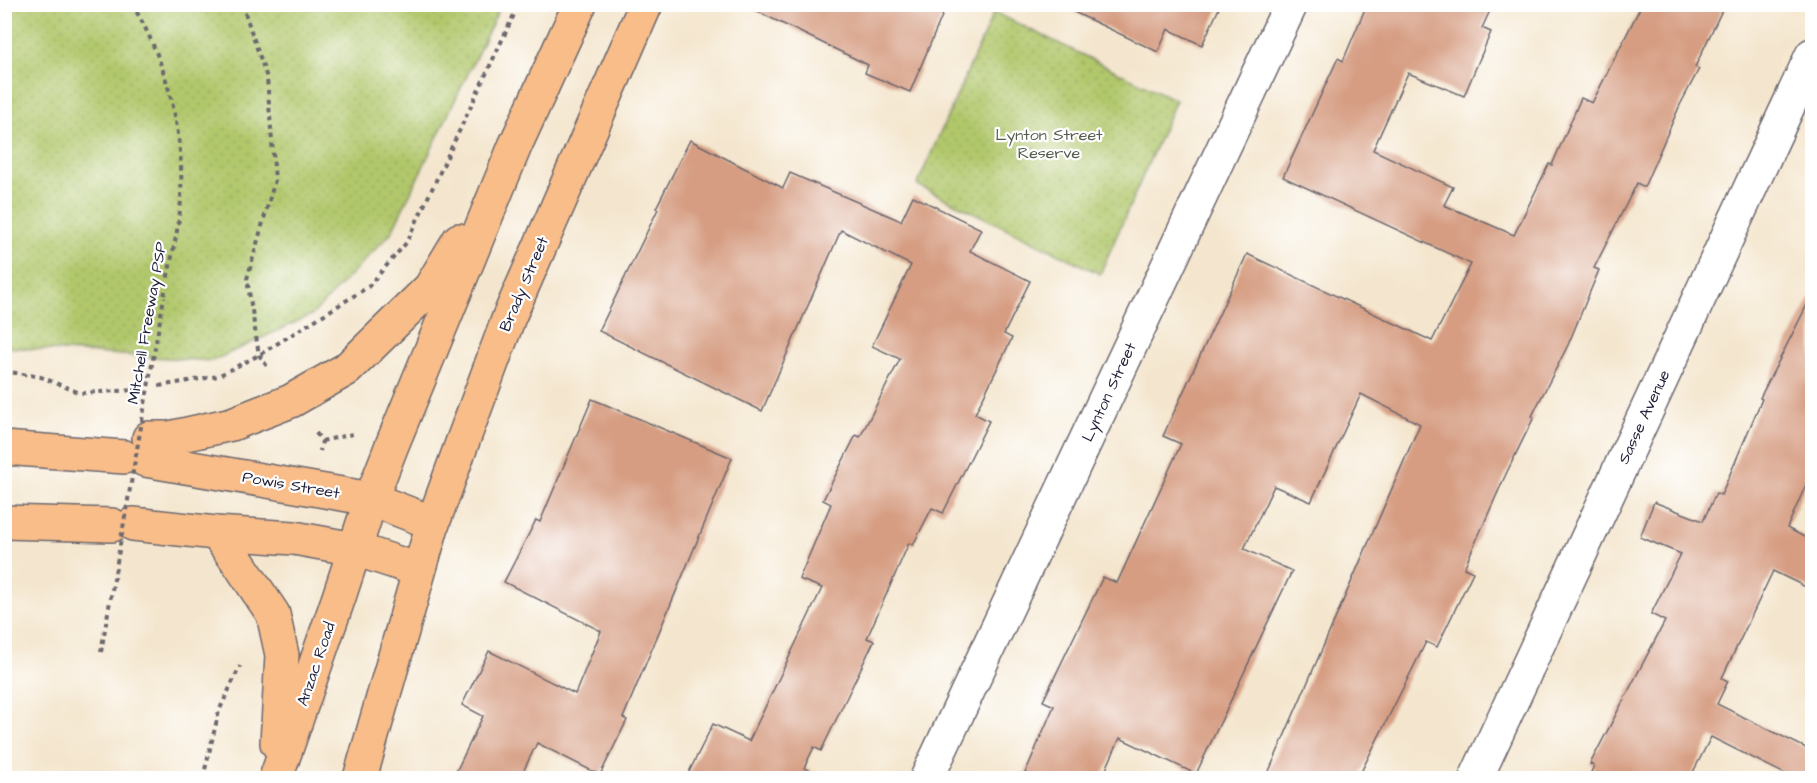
<svg xmlns="http://www.w3.org/2000/svg" width="1817" height="783" viewBox="0 0 1817 783" font-family="'Architects Daughter',sans-serif">
	<style>
		.park { fill: url(#park-dots); stroke: #6a7453; stroke-width: 1.5 }
		.building { fill: #d69d82 }
		.lines { fill: none; stroke-linecap: round; stroke-linejoin: round }
		.minor-casing { stroke: #6c676e; stroke-width: 36 }
		.major-casing { stroke: #6c676e; stroke-width: 36 }
		.path { stroke: #6c676e; stroke-width: 4; stroke-dasharray: 4.5 4.5; stroke-linecap: butt }
		.minor { stroke: #fff; stroke-width: 33 }
		.major { stroke: #f8bd89; stroke-width: 33 }
		.path-bridge { stroke: #6c676e; stroke-width: 4; stroke-dasharray: 4.5 4.5; stroke-linecap: butt }
		.labels { text-anchor: middle; dominant-baseline: central; stroke-width: 4.5; stroke-linejoin: round; paint-order: stroke }
		.park-label { font-size: 16px; fill: #545c4c; stroke: #fff }
		.street-label { font-size: 16px; fill: #22223b; stroke: #fff }
	</style>
	<defs>
		<pattern id="park-dots" width="8" height="8" patternUnits="userSpaceOnUse" patternTransform="scale(1.5)"><rect width="8" height="8" fill="#b1c76b"/><path d="M2 2h.1M6 6h.1" fill="none" stroke="#98ab5e" stroke-width="1.8" stroke-linecap="round"/></pattern>
	</defs>
	<rect width="100%" height="100%" fill="#fff"/>
	<filter id="ink" filterUnits="userSpaceOnUse"><feTurbulence type="fractalNoise" baseFrequency=".0167" numOctaves="2"/><feDisplacementMap in="SourceGraphic" scale="12" xChannelSelector="R" yChannelSelector="G"/><feConvolveMatrix kernelMatrix="1 2 1 2 8 2 1 2 1" color-interpolation-filters="sRGB"/></filter>
	<filter id="wash" filterUnits="userSpaceOnUse"><feTurbulence type="fractalNoise" baseFrequency=".008" numOctaves="4" result="noise"/><feDisplacementMap in="SourceGraphic" scale="24" xChannelSelector="R" yChannelSelector="G"/><feGaussianBlur stdDeviation="1.35" result="paint"/><feColorMatrix in="noise" values="0 0 0 0 0 0 0 0 0 0 0 0 0 0 0 0 0 1.4 0 .05"/><feComposite in="paint" operator="in"/></filter>
	<g filter="url(#wash)">
		<rect width="100%" height="100%" fill="#f4e6ce"/>
		<g class="park">
			<polygon points="4,5 5,4 501,5 391,233 312,315 212,361 5,347"/>
			<polygon points="994,12 1176,100 1100,274 917,185"/>
		</g>
		<g id="blocks">
			<g class="building">
				<polygon points="742,4 947,4 910,92 865,73 868,65"/>
				<polygon points="1057,4 1221,4 1202,45 1168,29 1158,52"/>
				<polygon points="1367,4 1493,4 1482,28 1491,32 1464,96 1408,73 1373,150 1453,187 1444,205 1514,235 1549,164 1552,165 1581,98 1592,103 1642,4 1725,4 1695,67 1699,69 1680,105 1644,187 1637,183 1594,268 1599,270 1568,345 1532,416 1534,417 1506,474 1464,568 1473,572 1437,647 1426,642 1358,778 1266,778 1420,424 1361,394 1311,502 1274,486 1244,549 1292,571 1196,774 1120,738 1102,778 1023,778 1054,706 1043,701 1103,577 1117,583 1181,444 1163,436 1247,254 1432,341 1471,264 1283,177 1338,58 1343,61"/>
				<polygon points="690,140 783,188 790,173 901,221 913,196 981,229 970,251 1030,281 1004,334 1012,338 975,414 989,421 943,513 932,508 913,545 909,543 867,638 874,641 821,751 814,747 804,768 825,778 686,778 713,724 749,741 822,588 799,579 831,504 823,500 856,435 860,437 900,359 872,346 911,265 841,230 762,411 599,331 658,209 656,208"/>
				<polygon points="1812,295 1812,471 1787,528 1812,541 1812,590 1773,571 1722,678 1728,681 1717,704 1812,751 1812,778 1793,778 1711,737 1690,778 1588,778 1594,766 1590,764 1665,621 1651,614 1681,554 1640,537 1654,502 1703,521 1716,493 1721,495 1762,399 1760,398"/>
				<polygon points="592,399 732,458 623,718 627,720 600,775 537,743 520,778 453,778 483,716 462,705 489,651 575,694 601,631 504,582 536,520 540,522"/>
			</g>
		</g>
	</g>
	<g filter="url(#ink)">
		<use href="#blocks" fill-opacity="0" stroke="#6c676e" stroke-width="1.5"/>
		<g class="lines">
			<g class="minor-casing">
				<g id="minor">
					<polyline points="927,778 1291,4"/>
					<polyline points="1476,778 1812,55"/>
				</g>
			</g>
			<g class="major-casing">
				<g id="major">
					<polyline points="149,438 169,438 232,424 291,401 347,369 430,288 459,240"/>
					<polyline points="4,448 124,457"/>
					<polyline points="145,460 371,499 433,523"/>
					<polyline points="4,522 112,525"/>
					<polyline points="133,524 216,533 294,538 355,549 419,570"/>
					<polyline points="216,533 236,559 273,614 282,655 277,743"/>
					<polyline points="276,778 339,597 371,499 392,445 515,146 580,4"/>
					<polyline points="360,778 433,523 461,446 509,317 646,4"/>
				</g>
			</g>
			<g class="path">
				<path d="M 132,4 C 167,62 184,130 181,197 C 180,227 169,266 164,297"/>
				<polyline points="242,4 267,78 275,180 247,279 259,355 269,369"/>
				<polyline points="4,371 41,377 80,393 135,390"/>
				<polyline points="159,386 218,376 259,355 368,287 407,242 519,4"/>
				<polyline points="316,433 322,441 320,451"/>
				<polyline points="322,441 353,434"/>
				<polyline points="203,778 219,711 240,666"/>
			</g>
			<use href="#minor" class="minor"/>
			<use href="#major" class="major"/>
			<polyline class="path-bridge" points="101,652 164,297"/>
		</g>
	</g>
	<g class="labels">
		<g class="park-label">
			<text x="1049" y="135">Lynton Street<tspan x="1049" dy="18">Reserve</tspan></text>
		</g>
		<g class="street-label">
			<text transform="translate(524 284) rotate(-67)">Brady Street</text>
			<text transform="translate(147 323) rotate(-80)">Mitchell Freeway PSP</text>
			<text transform="translate(1109 392) rotate(-65)">Lynton Street</text>
			<text transform="translate(1644 417) rotate(-65)">Sasse Avenue</text>
			<text transform="translate(291 485) rotate(10)">Powis Street</text>
			<text transform="translate(316 664) rotate(-71)">Anzac Road</text>
		</g>
	</g>
	<rect width="1817" height="783" fill="none" stroke="#fff" stroke-width="24"/>
</svg>
